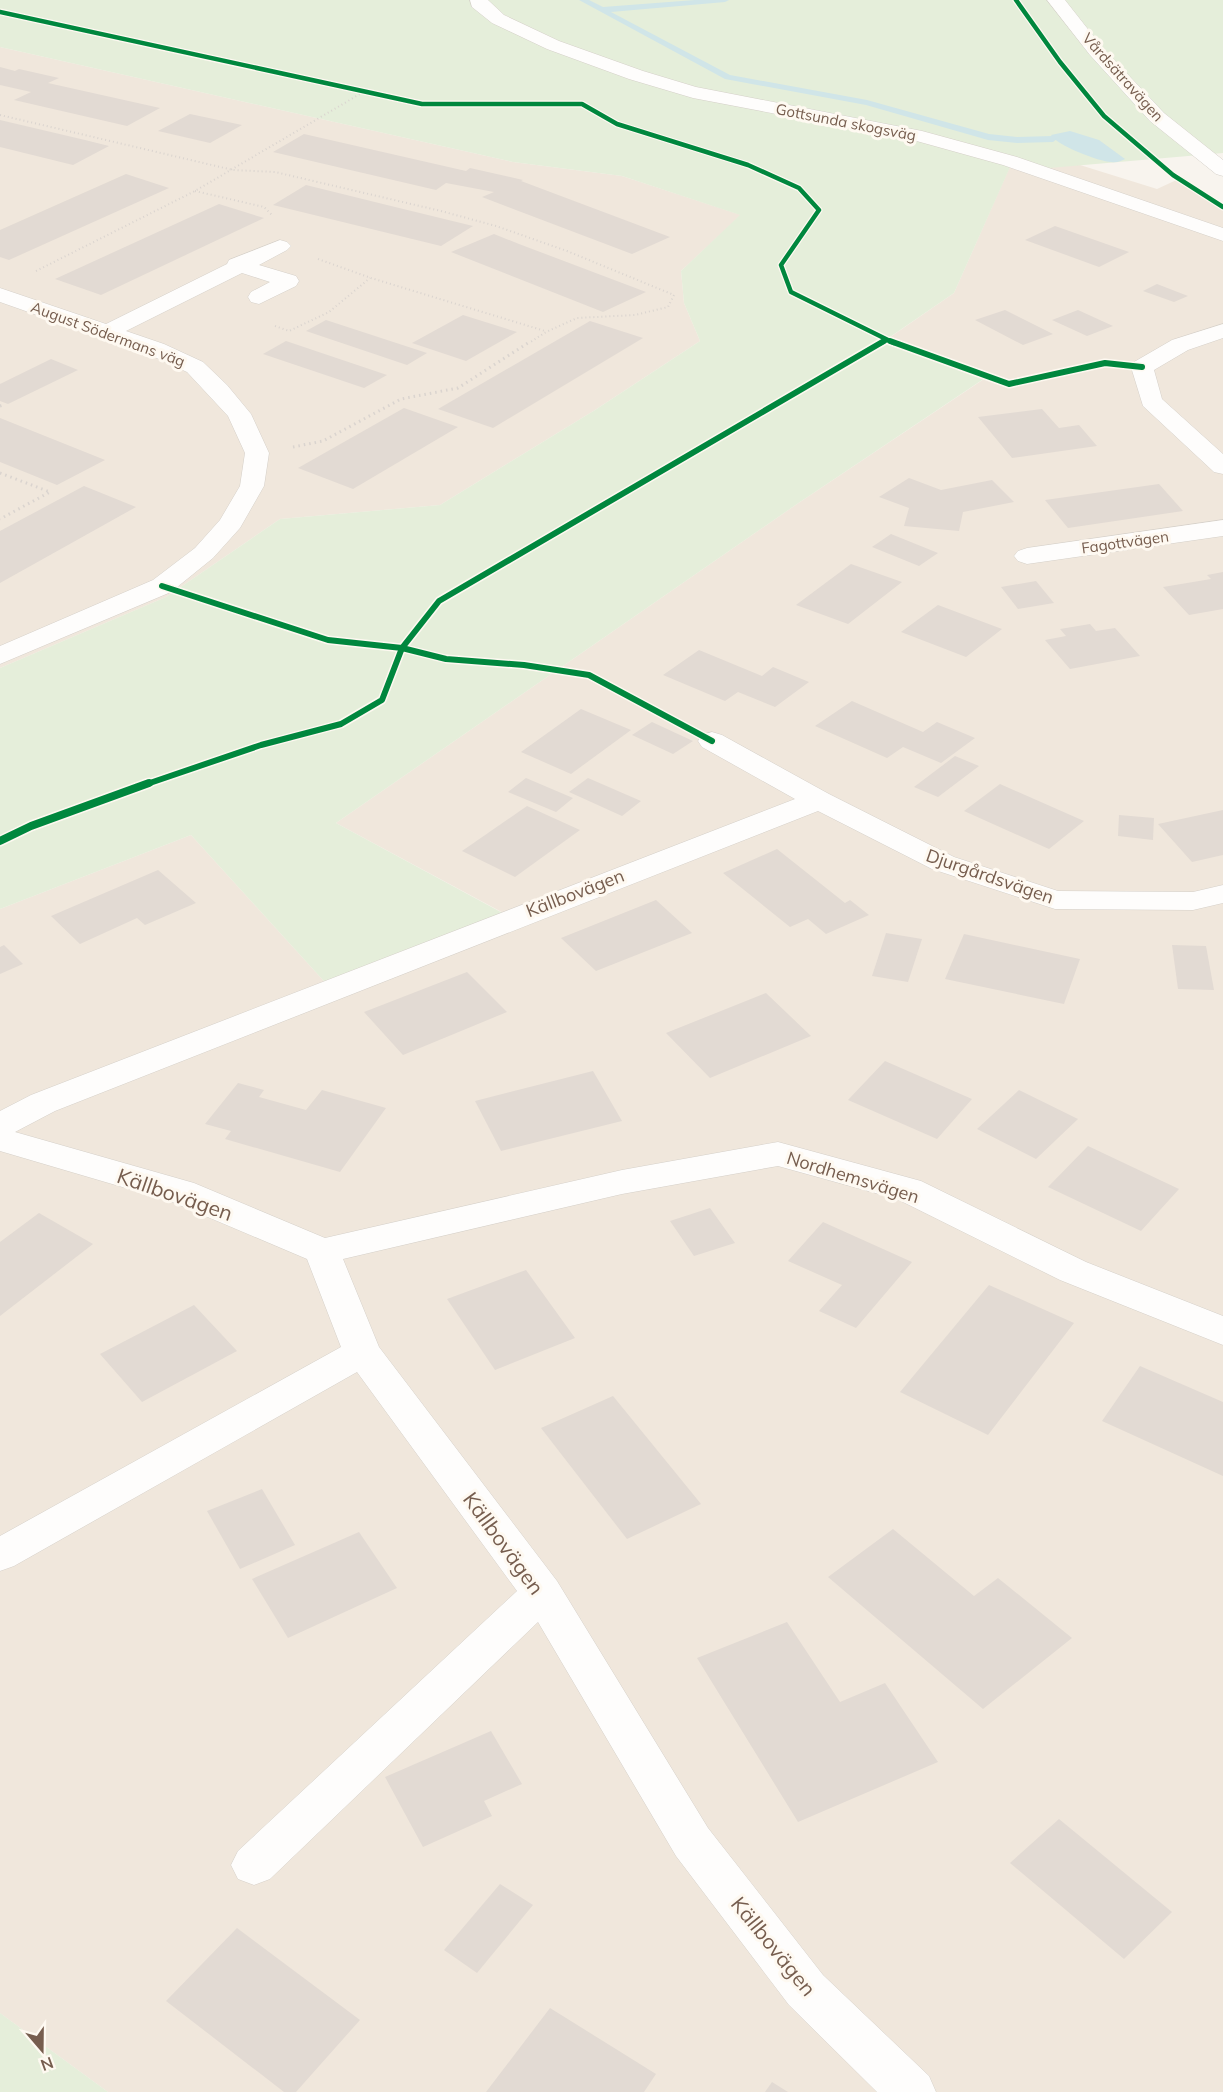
<svg xmlns="http://www.w3.org/2000/svg" width="1223" height="2092" viewBox="0 0 1223 2092" font-family="Mulish,sans-serif">
	<style>
		.residential { fill: #f0e7dc }
		.green { fill: #e5eeda }
		.water { fill: #d0e5e8 }
		.lines { fill: none; stroke-linecap: round; stroke-linejoin: round }
		.stream { fill: #d0e5e8; fill-rule: evenodd }
		.building { fill: #e2dad3 }
		.minor-casing { stroke: #d5d0c9; stroke-width: 1 }
		.path-far1 { stroke: #dad4cf; stroke-width: 2; stroke-dasharray: 1 3; stroke-linecap: butt }
		.path { stroke: #dad4cf; stroke-width: 3; stroke-dasharray: 1.5 4; stroke-linecap: butt }
		.minor { fill: #fefdfc; fill-rule: evenodd }
		.cycleway-far2-casing { stroke: #fef9f1; stroke-width: 7 }
		.cycleway-far1-casing { stroke: #fef9f1; stroke-width: 9 }
		.cycleway-casing { stroke: #fef9f1; stroke-width: 11 }
		.cycleway-far2 { stroke: #00873e; stroke-width: 4.5 }
		.cycleway-far1 { stroke: #00873e; stroke-width: 6 }
		.cycleway { stroke: #00873e; stroke-width: 8 }
		.labels { text-anchor: middle; dominant-baseline: central; stroke-width: 6; stroke-linejoin: round; paint-order: stroke }
		.far-street-label { font-size: 15px; fill: #765d4e; stroke: #fef9f1 }
		.street-label { font-size: 18px; fill: #765d4e; stroke: #fef9f1 }
		.near-street-label { font-size: 21px; fill: #765d4e; stroke: #fef9f1 }
	</style>
	<rect width="100%" height="100%" fill="#f8f4ee"/>
	<g class="residential">
		<polygon points="0,47 513,162 622,176 741,215 681,271 684,303 700,341 595,410 440,505 280,519 166,597 0,668"/>
		<polygon points="1019,146 1157,189 1183,177 1223,207 1223,2092 108,2092 0,2013 0,909 191,835 332,990 511,917 336,823 797,504 987,377 886,340 954,293"/>
	</g>
	<g class="green">
		<polygon points="0,0 1223,0 1223,153 1026,170 1011,165 954,293 887,339 988,376 797,504 336,823 512,918 332,990 191,835 0,909 0,668 166,597 280,519 440,505 595,410 700,341 684,303 681,271 740,215 622,176 513,162 0,47"/>
		<polygon points="0,2013 108,2092 0,2092"/>
	</g>
	<path class="water" d="M 1070,131 L 1099,140 L 1125,159 C 1121,161 1117,163 1111,162 C 1100,162 1056,145 1051,135 Z"/>
	<g class="lines">
		<polygon class="stream" points="579,0 589,0 603,7 695,0 729,0 725,2 611,12 730,75 867,100 989,134 1017,137 1053,136 1057,139 1053,142 1017,143 988,140 866,105 725,79"/>
	</g>
	<g class="building">
		<polygon points="0,67 15,71 19,69 59,78 48,83 160,108 127,126 14,100 31,92 0,85"/>
		<polygon points="190,114 242,125 210,143 158,131"/>
		<polygon points="0,120 85,140 109,146 73,165 0,147"/>
		<polygon points="304,134 466,171 470,168 523,180 521,181 670,237 632,254 482,197 494,192 446,183 436,190 273,152"/>
		<polygon points="126,174 169,188 9,260 0,257 0,230"/>
		<polygon points="306,185 391,206 473,226 441,246 273,205"/>
		<polygon points="219,204 264,218 101,295 55,279"/>
		<polygon points="1055,226 1129,252 1099,267 1025,240"/>
		<polygon points="494,234 519,244 646,292 603,312 451,252"/>
		<polygon points="1157,284 1188,296 1174,302 1143,291"/>
		<polygon points="1005,310 1053,334 1023,345 975,320"/>
		<polygon points="1078,310 1113,326 1087,336 1052,320"/>
		<polygon points="463,315 517,332 466,361 412,343"/>
		<polygon points="326,320 427,353 407,365 306,331"/>
		<polygon points="590,321 643,338 493,428 438,409"/>
		<polygon points="286,341 387,375 364,388 263,354"/>
		<polygon points="51,359 78,370 8,404 0,401 0,384"/>
		<polygon points="404,408 458,427 353,489 298,468"/>
		<polygon points="1042,409 1059,428 1079,425 1097,446 1012,458 978,417"/>
		<polygon points="0,418 105,460 57,485 0,462"/>
		<polygon points="909,478 941,490 992,480 1014,502 963,512 959,531 904,526 909,508 879,497"/>
		<polygon points="1159,484 1183,511 1068,528 1045,500"/>
		<polygon points="84,486 136,507 0,583 0,531"/>
		<polygon points="891,534 938,553 919,566 872,547"/>
		<polygon points="851,564 902,582 848,624 796,605"/>
		<polygon points="1223,572 1223,609 1189,615 1163,587 1211,579 1207,575"/>
		<polygon points="1036,581 1054,603 1018,609 1001,587"/>
		<polygon points="938,605 1002,629 966,657 901,632"/>
		<polygon points="1090,624 1096,631 1115,628 1140,656 1070,669 1045,640 1066,636 1060,629"/>
		<polygon points="699,650 762,676 773,667 809,682 775,707 738,692 725,701 663,675"/>
		<polygon points="852,701 923,732 937,722 975,738 941,763 903,747 887,758 815,726"/>
		<polygon points="581,709 631,730 571,774 521,752"/>
		<polygon points="652,722 693,741 673,754 632,735"/>
		<polygon points="955,756 979,766 938,797 914,787"/>
		<polygon points="526,778 573,798 556,812 508,792"/>
		<polygon points="588,778 641,801 622,816 569,792"/>
		<polygon points="1000,784 1084,821 1049,849 964,811"/>
		<polygon points="527,806 580,830 515,877 462,851"/>
		<polygon points="1223,810 1223,855 1192,862 1158,824"/>
		<polygon points="1119,815 1154,818 1153,840 1118,836"/>
		<polygon points="777,849 845,903 850,900 869,915 826,934 808,919 790,927 723,873"/>
		<polygon points="158,870 196,903 145,925 137,918 80,944 51,916"/>
		<polygon points="656,900 692,933 596,971 561,938"/>
		<polygon points="886,933 922,939 908,982 872,976"/>
		<polygon points="964,934 1080,959 1064,1004 945,979"/>
		<polygon points="4,945 23,964 0,974 0,947"/>
		<polygon points="1172,945 1206,946 1214,990 1178,989"/>
		<polygon points="467,972 507,1012 403,1055 364,1012"/>
		<polygon points="766,993 811,1036 710,1078 666,1033"/>
		<polygon points="885,1061 972,1099 937,1139 848,1100"/>
		<polygon points="593,1071 622,1121 501,1151 475,1101"/>
		<polygon points="238,1083 264,1090 259,1097 306,1110 322,1090 386,1108 340,1172 225,1139 231,1131 205,1124"/>
		<polygon points="1019,1090 1078,1119 1036,1159 977,1129"/>
		<polygon points="1088,1146 1179,1189 1141,1231 1048,1187"/>
		<polygon points="710,1208 735,1243 694,1256 670,1221"/>
		<polygon points="39,1213 93,1244 0,1316 0,1242"/>
		<polygon points="823,1222 912,1262 856,1328 819,1311 842,1285 788,1261"/>
		<polygon points="526,1270 575,1338 495,1370 447,1299"/>
		<polygon points="989,1285 1074,1323 988,1435 900,1392"/>
		<polygon points="194,1305 237,1351 142,1402 100,1354"/>
		<polygon points="1140,1366 1223,1402 1223,1476 1102,1421"/>
		<polygon points="613,1396 701,1504 627,1539 541,1428"/>
		<polygon points="262,1489 295,1545 240,1569 207,1511"/>
		<polygon points="893,1529 974,1596 998,1578 1072,1638 983,1709 828,1577"/>
		<polygon points="359,1532 397,1588 288,1638 252,1579"/>
		<polygon points="787,1622 840,1702 885,1683 938,1762 798,1822 697,1658"/>
		<polygon points="491,1731 522,1784 484,1801 492,1816 423,1847 385,1777"/>
		<polygon points="1059,1819 1172,1912 1124,1959 1010,1863"/>
		<polygon points="500,1884 533,1905 477,1973 444,1950"/>
		<polygon points="237,1928 360,2020 296,2092 284,2092 166,2001"/>
		<polygon points="550,2008 656,2074 644,2092 486,2092"/>
		<polygon points="772,2082 788,2092 765,2092"/>
	</g>
	<g class="lines">
		<g class="minor-casing">
			<g id="minor">
				<polygon points="470,0 488,0 504,15 559,41 643,71 696,87 922,131 1017,157 1223,228 1223,241 1003,165 913,140 693,98 629,79 547,49 492,23 472,7"/>
				<polygon points="1047,0 1065,0 1102,47 1164,113 1223,160 1223,176 1216,174 1150,121 1090,55"/>
				<polygon points="280,240 287,242 291,246 287,250 259,265 296,276 299,281 296,286 259,304 251,302 248,297 251,292 270,282 242,273 126,331 164,344 203,362 227,385 251,414 269,453 264,486 240,528 213,558 171,592 0,664 0,646 153,580 195,548 220,520 240,486 245,453 228,416 187,372 148,354 0,302 0,288 106,324 227,264 229,260"/>
				<polygon points="1223,324 1223,338 1188,350 1154,370 1162,399 1223,454 1223,474 1214,472 1143,406 1131,367 1134,362 1172,340"/>
				<polygon points="1223,520 1223,536 1027,564 1018,561 1014,556 1018,551 1027,548"/>
				<polygon points="712,732 722,735 829,794 954,857 1058,891 1193,892 1223,885 1223,903 1193,910 1055,909 932,869 818,811 55,1111 15,1132 194,1183 325,1238 622,1170 778,1142 921,1181 1086,1262 1223,1316 1223,1345 1060,1280 897,1199 778,1166 622,1194 343,1259 379,1347 557,1581 708,1828 823,1975 929,2076 936,2092 877,2092 789,2005 676,1856 538,1622 270,1879 254,1885 238,1879 231,1865 238,1851 517,1591 357,1372 14,1566 0,1571 0,1536 341,1347 307,1259 170,1201 0,1151 0,1111 31,1095 795,799 702,747 698,741 702,735"/>
			</g>
		</g>
		<g class="path-far1">
			<polyline points="0,115 233,170 275,172 441,211 496,226 567,251 674,295 668,307 635,315 577,318 546,332 529,343"/>
			<polyline points="195,191 264,207 272,215"/>
			<polyline points="318,259 371,278 545,331"/>
			<polyline points="36,271 195,191 365,91"/>
			<polyline points="275,326 289,331 329,312 370,278"/>
		</g>
		<g class="path">
			<polyline points="0,406 3,405"/>
			<polyline points="293,447 323,441 401,399 458,388 531,341"/>
			<polyline points="0,473 50,492 0,519"/>
		</g>
		<use href="#minor" class="minor"/>
		<g class="cycleway-far2-casing">
			<g id="cycleway-far2">
				<polyline points="1016,0 1060,62 1104,116 1173,175 1223,207"/>
				<polyline points="0,12 422,104 582,104 617,124 748,165 799,188 819,210 781,265 791,292 894,343"/>
				<polyline points="881,343 886,340"/>
			</g>
		</g>
		<g class="cycleway-far1-casing">
			<g id="cycleway-far1">
				<polyline points="890,341 1009,384 1105,363 1142,367"/>
				<polyline points="162,586 328,640 402,648 446,659 524,665 589,675 712,741"/>
				<polyline points="144,785 261,745 341,724 382,700 402,648 439,601 884,341"/>
			</g>
		</g>
		<g class="cycleway-casing">
			<polyline id="cycleway" points="0,841 31,826 149,783"/>
		</g>
		<use href="#cycleway-far2" class="cycleway-far2"/>
		<use href="#cycleway-far1" class="cycleway-far1"/>
		<use href="#cycleway" class="cycleway"/>
	</g>
	<g class="labels">
		<g class="far-street-label">
			<text transform="translate(1123 77) rotate(48)">Vårdsätravägen</text>
			<text transform="translate(846 122) rotate(11)">Gottsunda skogsväg</text>
			<text transform="translate(108 334) rotate(20)">August Södermans väg</text>
			<text transform="translate(1125 542) rotate(-8)">Fagottvägen</text>
		</g>
		<g class="street-label">
			<text transform="translate(990 876) rotate(19)">Djurgårdsvägen</text>
			<text transform="translate(575 893) rotate(-21)">Källbovägen</text>
			<text transform="translate(853 1177) rotate(17)">Nordhemsvägen</text>
		</g>
		<g class="near-street-label">
			<text transform="translate(175 1194) rotate(19)">Källbovägen</text>
			<text transform="translate(504 1543) rotate(54)">Källbovägen</text>
			<text transform="translate(774 1946) rotate(51)">Källbovägen</text>
		</g>
	</g>
	<g transform="translate(42 2050) rotate(160)" stroke="#fef9f1" stroke-width="4.5" paint-order="stroke">
	<path d="M0-4.5L10 22L0 15L-10 22Z" fill="#765d4e"/>
	<text y="-9" font-size="16" font-weight="bold" text-anchor="middle" fill="#765d4e">N</text>
	</g>
</svg>
